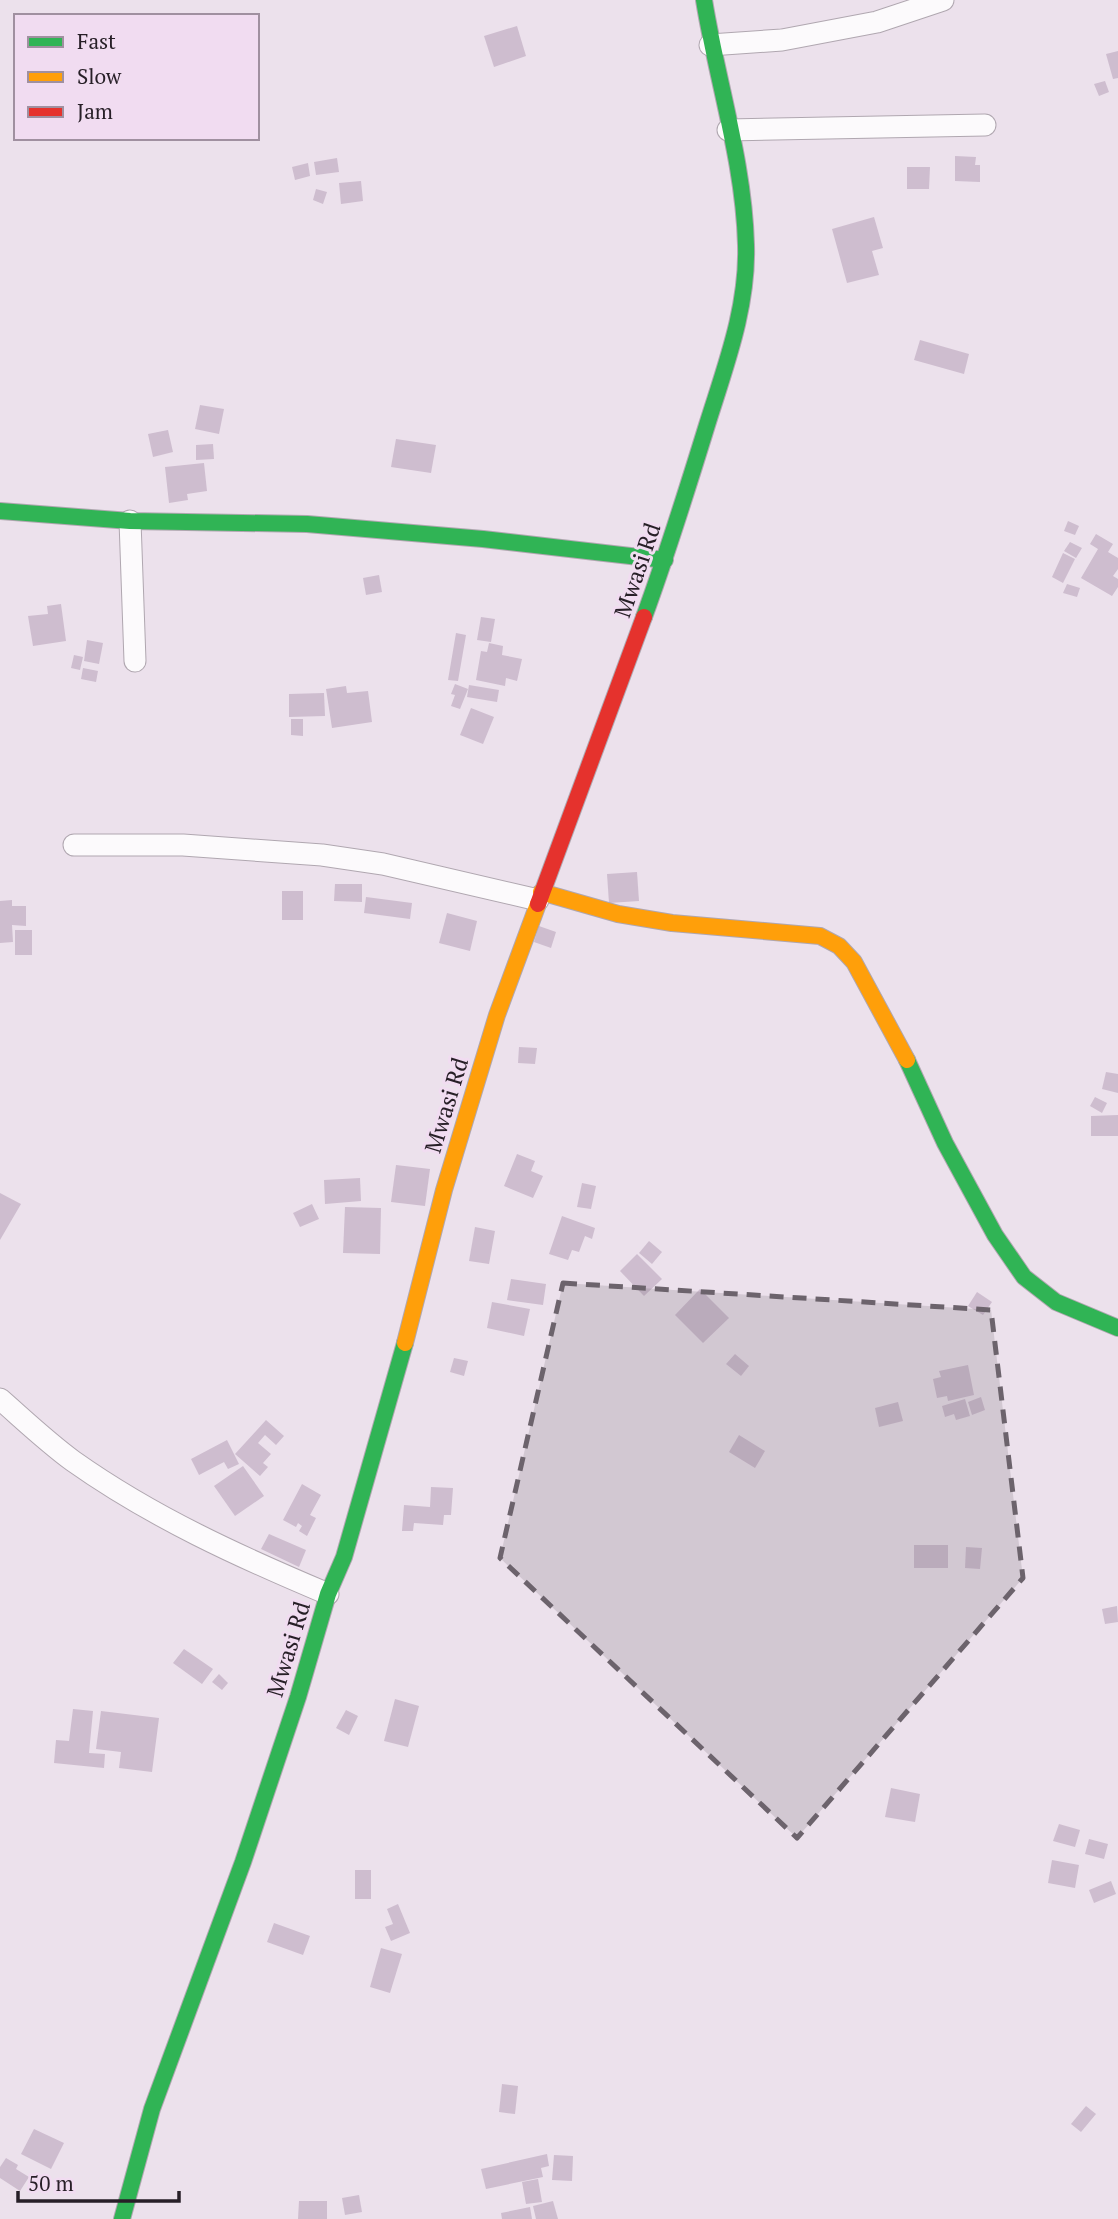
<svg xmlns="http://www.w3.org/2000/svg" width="1118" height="2219" viewBox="0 0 1118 2219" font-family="'PT Serif',serif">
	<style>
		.building { fill: #cebdcf }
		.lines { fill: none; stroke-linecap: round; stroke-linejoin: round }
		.street-casing { stroke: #b0a7b0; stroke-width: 23 }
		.fast-casing { stroke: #b0a7b0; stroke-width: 18 }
		.slow-casing { stroke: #b0a7b0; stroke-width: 18 }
		.jam-casing { stroke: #b0a7b0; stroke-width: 18 }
		.street { stroke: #fcfafc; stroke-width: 21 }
		.fast { stroke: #30b455; stroke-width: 16 }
		.slow { stroke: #ff9f0a; stroke-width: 16 }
		.jam { stroke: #e5322d; stroke-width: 16 }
		.marked { fill: #6c636c; fill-opacity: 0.2; stroke: #6c636c; stroke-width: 5; stroke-dasharray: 14 9; stroke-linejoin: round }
		.labels { text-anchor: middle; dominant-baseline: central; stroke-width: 6; stroke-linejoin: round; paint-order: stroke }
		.street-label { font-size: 23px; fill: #271f27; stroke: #f1dcf1 }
	</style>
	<rect width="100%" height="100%" fill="#ece1ec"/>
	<g class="building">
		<polygon points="517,26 526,56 494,67 484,36"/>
		<polygon points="1118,51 1118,78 1113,79 1106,54"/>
		<polygon points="1105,81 1109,92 1099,96 1094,84"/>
		<polygon points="955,156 976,157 975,165 980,165 980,182 955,181"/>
		<polygon points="337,158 339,172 316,175 314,162"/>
		<polygon points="308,163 310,176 295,180 292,167"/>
		<polygon points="907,167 930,167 929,189 907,189"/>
		<polygon points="361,181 363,201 341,204 339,183"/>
		<polygon points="316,189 327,192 323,204 313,200"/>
		<polygon points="874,217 883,248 872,251 879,275 847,283 832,229"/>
		<polygon points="920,340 969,354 964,374 914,360"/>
		<polygon points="200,405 224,409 219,434 195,429"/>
		<polygon points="168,430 173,452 153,457 148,434"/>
		<polygon points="396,439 436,445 431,473 391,467"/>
		<polygon points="213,444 214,459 196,460 196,445"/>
		<polygon points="204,463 207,491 187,494 188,500 169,503 165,467"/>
		<polygon points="1068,521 1079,526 1075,535 1064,531"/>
		<polygon points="1096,534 1113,544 1108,552 1118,558 1118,569 1113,576 1118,579 1118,587 1112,596 1081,578 1098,549 1090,544"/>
		<polygon points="1070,542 1082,548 1076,558 1064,551"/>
		<polygon points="1063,553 1075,559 1063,583 1052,577"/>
		<polygon points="379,575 382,592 366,595 363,578"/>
		<polygon points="1067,584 1080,588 1077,597 1063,593"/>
		<polygon points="61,604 66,641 33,646 28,616 48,614 47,606"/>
		<polygon points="481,617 495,619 491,642 477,640"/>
		<polygon points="456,633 466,635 458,681 448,680"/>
		<polygon points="87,640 103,643 99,664 84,661"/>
		<polygon points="489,643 503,646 502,655 522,659 517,681 506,678 505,686 476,680 481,651 487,652"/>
		<polygon points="74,655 83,657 80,670 71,668"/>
		<polygon points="83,668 98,671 96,682 81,679"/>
		<polygon points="455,684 468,689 460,709 451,706 455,695 451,694"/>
		<polygon points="469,685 499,690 497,702 467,697"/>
		<polygon points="346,686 347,693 368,691 372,722 332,728 326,689"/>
		<polygon points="324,693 325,716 289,717 289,694"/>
		<polygon points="471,708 494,717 483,744 460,735"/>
		<polygon points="291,719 303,719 303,736 291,735"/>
		<polygon points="637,872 639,901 609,903 607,874"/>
		<polygon points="335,884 362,884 362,902 334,901"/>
		<rect x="282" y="891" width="21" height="29"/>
		<polygon points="366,897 412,903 410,919 364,913"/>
		<polygon points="12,900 12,906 26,906 26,926 12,925 13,942 0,943 0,901"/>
		<polygon points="447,913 477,921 470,951 439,943"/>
		<polygon points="539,926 556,932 551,948 534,942"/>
		<rect x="15" y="930" width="17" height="25"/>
		<polygon points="519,1047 537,1048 535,1064 518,1063"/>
		<polygon points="1106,1072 1118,1074 1118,1093 1102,1089"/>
		<polygon points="1095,1097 1107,1103 1102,1113 1090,1106"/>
		<polygon points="1118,1115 1118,1136 1091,1136 1091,1116"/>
		<polygon points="517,1154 535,1161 531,1171 543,1176 533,1198 504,1186"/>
		<polygon points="396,1165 430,1169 425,1206 391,1202"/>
		<polygon points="360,1178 361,1201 325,1204 324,1180"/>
		<polygon points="582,1183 596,1186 591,1209 577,1207"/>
		<polygon points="0,1193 21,1204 0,1240"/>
		<polygon points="312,1204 319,1219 300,1227 293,1213"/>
		<polygon points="345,1207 381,1208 380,1254 343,1253"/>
		<polygon points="562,1216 595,1228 592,1239 585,1236 579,1252 572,1250 568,1260 549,1254"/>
		<polygon points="475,1227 495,1231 489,1264 469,1261"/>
		<polygon points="649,1241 662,1252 652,1264 639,1253"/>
		<polygon points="637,1254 662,1279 644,1296 620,1271"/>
		<polygon points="511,1279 546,1284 543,1305 507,1300"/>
		<polygon points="700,1289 729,1318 703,1343 675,1315"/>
		<polygon points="977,1292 992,1302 983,1315 968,1306"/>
		<polygon points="492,1302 530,1309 524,1336 487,1328"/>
		<polygon points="735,1354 749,1366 741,1376 726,1364"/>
		<polygon points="454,1358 468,1361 464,1376 450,1372"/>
		<polygon points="968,1365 974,1395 948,1401 947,1396 937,1398 933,1379 941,1377 939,1371"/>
		<polygon points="981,1397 985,1410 972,1415 968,1402"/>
		<polygon points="965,1399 970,1416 956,1420 954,1414 945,1417 942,1406"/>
		<polygon points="898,1402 903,1421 879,1427 875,1408"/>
		<polygon points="266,1420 284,1436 276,1445 265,1435 258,1443 271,1454 263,1463 268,1467 260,1476 235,1454"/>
		<polygon points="739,1435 765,1451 755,1468 729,1452"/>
		<polygon points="227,1440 239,1464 228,1469 224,1462 199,1475 191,1459"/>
		<polygon points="243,1466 264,1496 235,1516 214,1486"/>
		<polygon points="302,1484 321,1495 310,1515 316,1518 307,1536 299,1531 302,1526 298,1523 296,1527 283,1520"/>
		<polygon points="431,1487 453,1488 451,1515 444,1515 443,1525 414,1523 413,1531 402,1531 404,1505 430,1507"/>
		<polygon points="269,1534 306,1550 299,1567 261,1549"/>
		<rect x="914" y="1545" width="34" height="23"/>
		<polygon points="966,1547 982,1548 980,1569 965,1568"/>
		<polygon points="1117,1606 1118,1622 1105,1624 1102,1609"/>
		<polygon points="184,1649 213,1669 202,1684 173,1663"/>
		<polygon points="219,1674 228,1683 222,1690 212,1682"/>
		<polygon points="395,1699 419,1706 408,1747 384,1741"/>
		<polygon points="73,1709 93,1711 89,1753 105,1754 104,1768 54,1763 56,1740 69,1741"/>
		<polygon points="346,1710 358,1716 349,1735 336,1728"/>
		<polygon points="101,1711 159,1718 152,1772 119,1768 121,1752 96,1749"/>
		<polygon points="891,1788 920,1794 915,1822 885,1817"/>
		<polygon points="1059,1824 1080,1830 1075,1847 1053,1841"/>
		<polygon points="1089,1839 1108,1844 1104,1859 1085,1854"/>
		<polygon points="1052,1860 1079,1865 1075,1888 1048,1883"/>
		<rect x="355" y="1870" width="16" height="29"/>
		<polygon points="1111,1881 1116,1894 1094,1903 1089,1890"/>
		<polygon points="398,1904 410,1933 391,1941 385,1927 393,1924 387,1909"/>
		<polygon points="274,1923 310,1936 303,1955 267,1942"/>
		<polygon points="381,1948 402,1954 390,1993 370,1987"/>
		<polygon points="502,2084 518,2086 515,2114 499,2112"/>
		<polygon points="1086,2106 1096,2114 1081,2132 1071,2124"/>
		<polygon points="34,2129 64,2143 51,2169 21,2154"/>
		<polygon points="547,2154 549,2166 541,2168 543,2177 486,2189 481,2169"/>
		<polygon points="554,2155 573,2156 572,2181 552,2180"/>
		<polygon points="6,2158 18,2165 16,2169 29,2177 20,2191 0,2178 0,2167"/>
		<polygon points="538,2179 542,2202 526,2204 522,2182"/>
		<polygon points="359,2195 362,2212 345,2215 342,2198"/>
		<polygon points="299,2201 327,2201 327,2219 298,2219"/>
		<polygon points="553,2201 558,2219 536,2219 533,2206"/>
		<polygon points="530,2207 532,2219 502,2219 501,2213"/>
	</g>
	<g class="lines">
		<g class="street-casing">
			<g id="street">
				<polyline points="710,45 782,40 877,22 943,0"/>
				<polyline points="728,130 985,125"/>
				<polyline points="130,521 135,661"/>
				<polyline points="74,845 183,845 322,855 383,864 538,900"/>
				<path d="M 0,1399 C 24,1420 47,1442 73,1461 C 152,1517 240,1557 328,1594"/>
			</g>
		</g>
		<g class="fast-casing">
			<g id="fast">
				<polyline points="0,511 130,521 307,524 483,539 665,560"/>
				<path d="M 644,617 C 667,554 687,490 707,425 C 725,367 748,308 746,245 C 744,162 717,81 704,0"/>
				<polyline points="907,1060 945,1143 995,1235 1024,1277 1056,1302 1118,1328"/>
				<polyline points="122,2219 152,2109 243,1862 298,1697 328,1594 344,1557 405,1343"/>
			</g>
		</g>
		<g class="slow-casing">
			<g id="slow">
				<polyline points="541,892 618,914 672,923 820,936 839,946 854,962 907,1060"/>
				<polyline points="405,1343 444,1190 497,1015 538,904"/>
			</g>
		</g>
		<g class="jam-casing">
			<polyline id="jam" points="538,904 644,617"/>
		</g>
		<use href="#street" class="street"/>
		<use href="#fast" class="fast"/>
		<use href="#slow" class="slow"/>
		<use href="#jam" class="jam"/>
	</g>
	<path class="marked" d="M 563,1283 L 991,1310 L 1023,1578 L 797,1838 L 500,1558 Z"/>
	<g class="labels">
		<g class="street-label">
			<text transform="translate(637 570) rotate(-71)">Mwasi Rd</text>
			<text transform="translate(446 1105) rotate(-73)">Mwasi Rd</text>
			<text transform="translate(288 1649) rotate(-73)">Mwasi Rd</text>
		</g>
	</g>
	<rect x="14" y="14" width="245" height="126" fill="#f1dcf1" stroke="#a090a0" stroke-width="2"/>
	<rect x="28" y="37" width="35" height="10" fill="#30b455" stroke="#a090a0" stroke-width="2"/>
	<text x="77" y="49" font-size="21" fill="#271f27">Fast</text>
	<rect x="28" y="72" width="35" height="10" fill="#ff9f0a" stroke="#a090a0" stroke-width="2"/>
	<text x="77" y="84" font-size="21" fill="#271f27">Slow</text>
	<rect x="28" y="107" width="35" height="10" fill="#e5322d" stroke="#a090a0" stroke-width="2"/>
	<text x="77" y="119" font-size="21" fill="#271f27">Jam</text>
	<path d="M18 2191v10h161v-10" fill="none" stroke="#271f27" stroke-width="3.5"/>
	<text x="28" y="2191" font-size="21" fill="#271f27" stroke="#f1dcf1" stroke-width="5" paint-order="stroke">50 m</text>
</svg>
